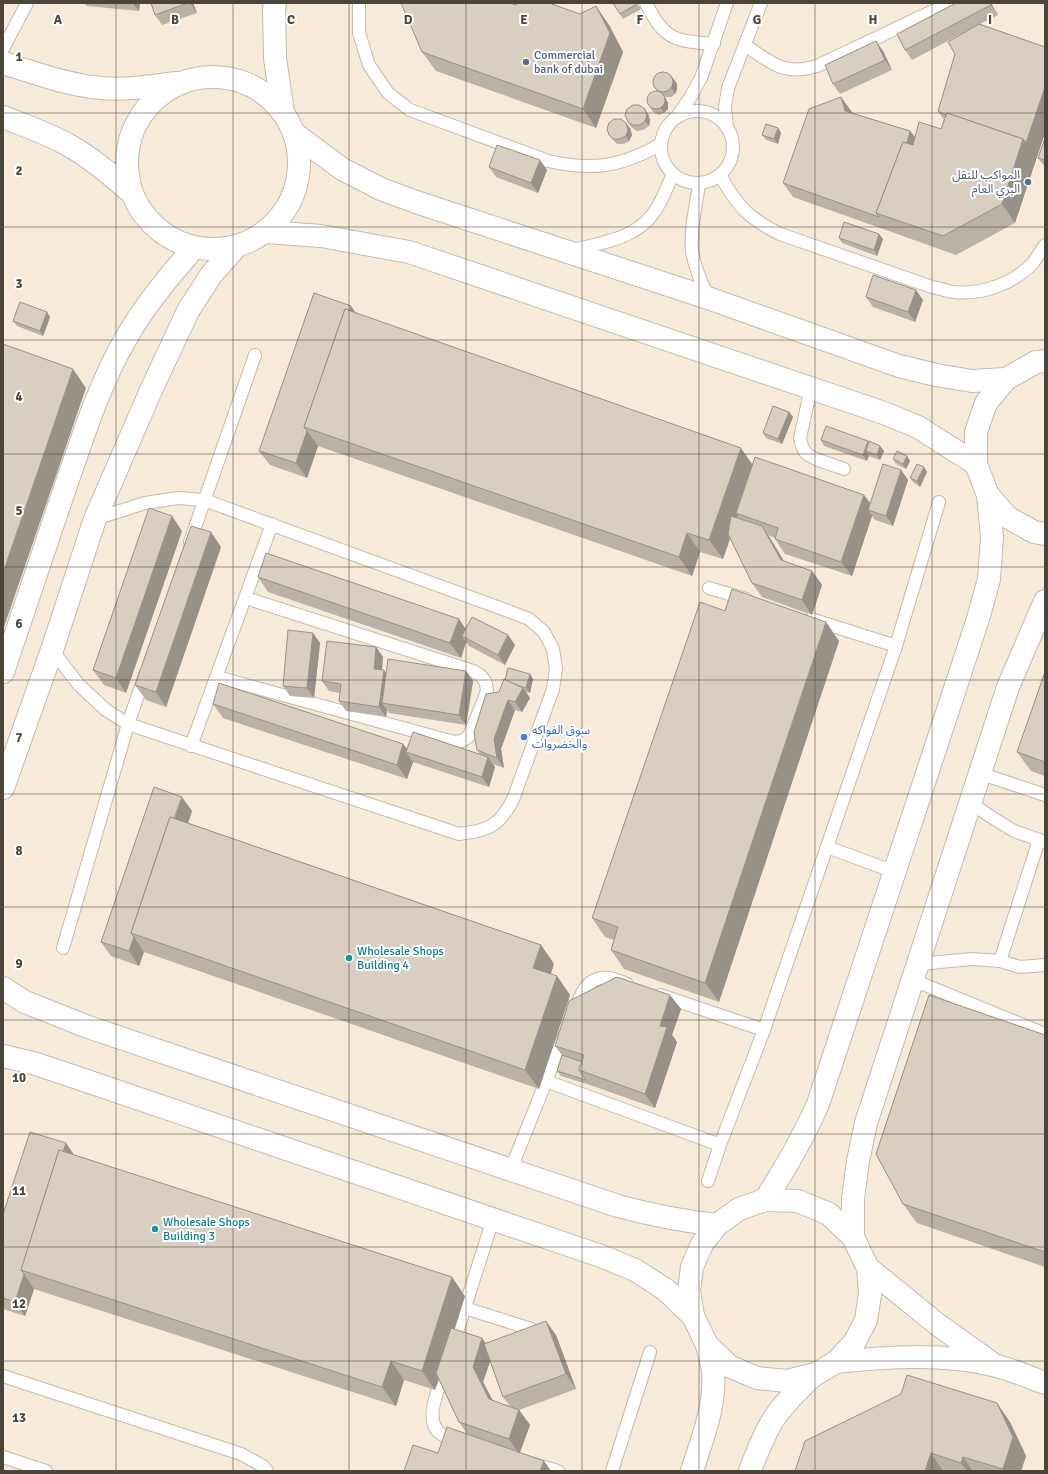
<svg xmlns="http://www.w3.org/2000/svg" width="1048" height="1474" viewBox="0 0 1048 1474" font-family="Signika,'Noto Sans Arabic',sans-serif">
	<style>
		.commercial { fill: #f7ead8 }
		.lines { fill: none; stroke-linecap: round; stroke-linejoin: round }
		.service-casing { stroke: #c2bbae; stroke-width: 14 }
		.minor-casing { stroke: #c2bbae; stroke-width: 24 }
		.service { stroke: #fff; stroke-width: 12 }
		.minor { stroke: #fff; stroke-width: 22 }
		.wall { fill: #bab2a6; fill-rule: evenodd }
		.shaded-wall { fill: #979187 }
		.building { fill: #d8cfc1; stroke: #979187 }
		.grid { fill: none; stroke: #4b4439; stroke-width: 1; stroke-opacity: 0.55 }
		.service-dot { fill: #5c6f8a; stroke: #fff; stroke-width: 1.5 }
		.shop-dot { fill: #3f7fe0; stroke: #fff; stroke-width: 1.5 }
		.culture-dot { fill: #0f9aa8; stroke: #fff; stroke-width: 1.5 }
		.labels { text-anchor: middle; dominant-baseline: central; stroke-width: 4; stroke-linejoin: round; paint-order: stroke }
		.service-label { font-size: 12px; fill: #4e5e75; stroke: #fff; text-anchor: start }
		.shop-label { font-size: 12px; fill: #366cbe; stroke: #fff; text-anchor: start }
		.culture-label { font-size: 12px; fill: #0d838f; stroke: #fff; text-anchor: start }
		.grid-label { font-size: 13px; text-anchor: middle; font-weight: bold; fill: #4b4439; stroke: #fff; stroke-width: 4; stroke-linejoin: round; paint-order: stroke }
	</style>
	<rect width="100%" height="100%" fill="#f6f3ec"/>
	<rect class="commercial" x="3" y="3" width="1042" height="1468"/>
	<g class="lines">
		<g class="service-casing">
			<g id="service">
				<path d="M 359,3 L 359,33 L 369,65 L 388,93 L 410,110 L 548,161 C 593,171 621,167 661,144"/>
				<path d="M 646,3 C 664,40 675,41 714,44"/>
				<path d="M 745,45 C 771,63 784,76 817,66 L 950,3"/>
				<polyline points="3,49 27,3"/>
				<circle cx="697" cy="147" r="36"/>
				<polyline points="677,117 690,98 701,78 727,3"/>
				<polyline points="727,127 725,107 728,88 761,3"/>
				<path d="M 720,175 C 737,206 748,218 780,234 L 932,287 C 939,288 946,291 953,292 C 982,295 1013,284 1033,263 C 1037,257 1041,251 1045,245"/>
				<path d="M 699,184 C 696,206 690,228 692,251 C 694,267 702,283 708,298"/>
				<path d="M 573,250 C 605,242 641,238 658,206 C 664,196 668,185 673,174"/>
				<path d="M 811,388 L 800,438 C 801,443 802,449 806,453 C 813,460 834,465 844,469"/>
				<polyline points="190,542 255,355"/>
				<polyline points="709,588 746,599"/>
				<polyline points="811,619 896,646"/>
				<path d="M 52,650 L 79,685 L 106,710 L 128,724 L 459,834 C 489,831 501,825 514,797 L 553,689 L 556,669 L 553,649 L 544,632 L 529,619 L 511,612 L 204,500 L 178,498 L 145,503 L 95,519"/>
				<polyline points="217,677 454,742 462,741 469,736 485,697 487,689 485,681 480,675 473,671 246,598"/>
				<polyline points="191,746 272,524"/>
				<polyline points="979,773 1045,795"/>
				<polyline points="970,802 988,815 1014,831 1045,842"/>
				<polyline points="827,847 895,872"/>
				<polyline points="63,948 128,724 145,675"/>
				<polyline points="1000,961 1039,840"/>
				<polyline points="918,965 939,962 972,959 1000,961 1020,967 1045,965"/>
				<polyline points="913,980 1045,1034"/>
				<polyline points="660,995 764,1030"/>
				<path d="M 575,1010 C 581,994 587,975 609,978 C 615,979 622,982 627,984"/>
				<polyline points="546,1081 720,1145"/>
				<polyline points="511,1169 564,1036"/>
				<polyline points="708,1181 720,1145 764,1030 896,646 939,502"/>
				<polyline points="465,1308 531,1329"/>
				<polyline points="453,1345 493,1219"/>
				<path d="M 445,1369 C 440,1386 422,1421 441,1434 C 446,1438 453,1439 459,1441"/>
				<polyline points="3,1376 241,1454 263,1466 267,1471"/>
				<polyline points="3,1457 46,1471"/>
				<polyline points="534,1464 558,1471"/>
				<polyline points="612,1471 650,1352"/>
			</g>
		</g>
		<g class="minor-casing">
			<g id="minor">
				<polyline points="275,3 274,9 275,58 283,112"/>
				<path d="M 3,63 C 32,72 62,83 92,87 C 120,91 148,87 176,83"/>
				<circle cx="213" cy="163" r="86"/>
				<path d="M 3,117 C 26,126 49,134 70,146 C 93,159 112,176 131,192"/>
				<polyline points="295,134 342,169 381,189 416,202 708,298 899,366 936,375 972,381 1006,379"/>
				<polyline points="267,232 321,236 409,252 884,413 918,427 976,464"/>
				<polyline points="1045,361 1036,362 1006,379 986,403 976,432 976,464 988,495 1007,517 1034,532 1045,534"/>
				<path d="M 3,672 C 23,612 44,552 64,491 C 82,440 98,387 125,340 C 144,306 168,277 194,248"/>
				<polyline points="3,788 52,650 95,519 152,388 188,311 211,275 236,247"/>
				<path d="M 3,988 L 25,1002 L 88,1027 L 618,1206 C 651,1215 683,1221 717,1225"/>
				<polyline points="3,1056 33,1063 72,1076 601,1256 635,1270 666,1290 693,1316"/>
				<path d="M 765,1200 C 785,1169 803,1138 818,1104 L 978,619 L 989,579 L 992,537 L 988,495"/>
				<polyline points="853,1237 829,1214 798,1201 765,1200 739,1209 717,1225 702,1244 692,1267 689,1291 693,1316 707,1345 729,1366 757,1378 787,1381 816,1374 836,1362 854,1343 866,1320 870,1295 868,1268 853,1237 853,1199 858,1161 866,1123 1008,687 1045,601"/>
				<polyline points="868,1268 937,1324 990,1362"/>
				<path d="M 836,1362 C 886,1357 944,1353 993,1365 C 1011,1369 1028,1377 1045,1383"/>
				<path d="M 692,1471 C 702,1439 716,1406 713,1372 C 712,1363 709,1354 707,1345"/>
				<path d="M 750,1471 C 757,1453 764,1433 775,1417 C 786,1401 800,1388 814,1375"/>
			</g>
		</g>
		<use href="#service" class="service"/>
		<use href="#minor" class="minor"/>
	</g>
	<g class="wall">
		<polygon points="84,3 140,3 139,11 87,6"/>
		<polygon points="151,3 193,3 197,13 162,25 155,15"/>
		<polygon points="613,3 637,3 641,9 623,19"/>
		<polygon points="956,3 991,3 998,15 980,24 1045,47 1045,133 1015,223 956,255 793,197 783,183 852,112 852,113 910,131 915,137 941,129 944,120 938,111 961,34 912,60 905,50"/>
		<polygon points="609,25 623,52 596,128 436,71 422,52"/>
		<polygon points="883,51 892,70 840,94 833,84"/>
		<polygon points="674,79 677,84 677,89 675,94 671,97 665,97 668,103 668,109 664,113 659,115 653,112 650,107 657,91 653,86"/>
		<polygon points="648,114 650,120 649,126 643,130 637,131 631,127 628,122"/>
		<polygon points="630,128 632,135 629,141 624,144 617,144 613,140 609,135"/>
		<polygon points="778,128 781,133 778,144 766,140 762,135"/>
		<polygon points="1045,138 1045,167 1038,158"/>
		<polygon points="489,167 547,170 538,193 496,177"/>
		<polygon points="879,234 883,239 877,256 842,243 839,238"/>
		<polygon points="866,297 923,300 915,322 873,307"/>
		<polygon points="356,313 753,464 870,503 901,470 908,480 893,526 875,520 872,516 852,576 785,554 775,539 775,538 768,535 784,561 812,571 822,585 812,615 762,597 752,583 730,538 723,559 700,552 692,576 318,446 307,478 270,465 259,451"/>
		<polygon points="50,317 43,336 17,326 13,321"/>
		<polygon points="789,412 793,417 782,444 766,438 763,433"/>
		<polygon points="821,440 869,442 880,446 884,451 880,460 869,456 869,455 867,461 824,446"/>
		<polygon points="907,456 910,461 906,469 896,464 893,459"/>
		<polygon points="927,472 920,487 914,483 910,478"/>
		<polygon points="182,531 126,693 104,685 93,670"/>
		<polygon points="221,547 166,707 146,700 135,685"/>
		<polygon points="258,577 459,619 466,629 508,635 515,645 505,665 469,646 466,642 461,658 268,592"/>
		<polygon points="725,611 839,641 719,1002 624,969 611,950 614,940 605,937 592,918"/>
		<polygon points="313,633 320,643 314,698 290,696 283,686"/>
		<polygon points="376,647 383,657 382,670 384,670 386,674 466,671 473,681 466,725 389,713 387,710 386,717 346,711 339,701 340,693 329,691 322,681"/>
		<polygon points="1045,672 1045,776 1031,771 1017,752"/>
		<polygon points="530,674 533,679 530,693 526,692 530,698 522,712 515,710 501,749 504,768 493,764 495,767 489,787 413,762 407,779 223,718 213,704 403,744 407,749 480,754 477,750 499,692 505,680"/>
		<polygon points="192,811 188,823 541,945 554,964 551,974 557,976 570,995 539,1089 144,952 139,966 111,956 101,942"/>
		<polygon points="670,995 681,1009 672,1035 677,1042 655,1108 590,1085 561,1076 557,1071 562,1055 555,1046"/>
		<polygon points="1045,1035 1045,1267 917,1223 903,1204"/>
		<path d="M 66,1143 L 74,1155 L 465,1296 L 455,1329 L 486,1343 L 556,1335 L 576,1389 L 519,1410 L 530,1425 L 520,1453 L 544,1461 L 551,1471 L 404,1471 L 438,1453 L 468,1435 L 459,1422 L 439,1380 L 435,1390 L 404,1380 L 396,1406 L 34,1289 L 25,1316 L 3,1309 L 3,1214 ZM 490,1361 L 503,1397 L 510,1406 L 492,1400 L 483,1382 Z"/>
		<polygon points="1010,1422 1026,1456 1021,1471 795,1471"/>
	</g>
	<g class="shaded-wall">
		<polygon points="133,3 140,3 139,11"/>
		<polygon points="190,3 193,3 197,13"/>
		<polygon points="990,3 991,3 998,15 991,5"/>
		<polygon points="596,6 609,25 623,52 596,128 583,109"/>
		<polygon points="876,41 883,51 892,70 885,60"/>
		<polygon points="670,74 677,84 677,89 675,94 672,89"/>
		<polygon points="1045,87 1045,133 1015,223 1002,204 1023,139"/>
		<polygon points="662,93 668,103 668,109 664,113 661,108"/>
		<polygon points="841,97 852,112 856,126 845,111"/>
		<polygon points="645,109 648,114 650,120 649,126 645,121"/>
		<polygon points="626,123 630,128 632,135 629,141 626,136"/>
		<polygon points="778,128 781,133 778,144 774,139"/>
		<polygon points="910,131 921,145 880,214"/>
		<polygon points="540,160 547,170 538,193 531,183"/>
		<polygon points="879,234 883,239 877,256 874,250"/>
		<polygon points="916,290 923,300 915,322 908,312"/>
		<polygon points="351,306 361,320 308,428"/>
		<polygon points="47,312 50,317 43,336 40,331"/>
		<polygon points="73,369 86,388 3,630 3,573"/>
		<polygon points="789,412 793,417 782,444 778,439"/>
		<polygon points="307,431 318,446 307,478 296,463"/>
		<polygon points="868,441 872,446 866,451 869,455 867,461 863,455"/>
		<polygon points="880,446 884,451 880,460 877,455"/>
		<polygon points="741,448 754,467 736,513 738,515 723,559 709,540"/>
		<polygon points="907,456 910,461 906,469 903,464"/>
		<polygon points="924,467 927,472 920,487 917,481"/>
		<polygon points="901,470 908,480 893,526 886,516"/>
		<polygon points="864,495 875,509 868,510 872,516 852,576 841,562"/>
		<polygon points="172,516 182,531 126,693 116,678"/>
		<polygon points="762,526 772,541 792,575 781,560"/>
		<polygon points="211,532 221,547 166,707 156,692"/>
		<polygon points="687,533 700,552 692,576 679,557"/>
		<polygon points="812,571 822,585 812,615 802,600"/>
		<polygon points="459,619 469,634 462,636 466,642 461,658 450,643"/>
		<polygon points="826,622 839,641 719,1002 705,983"/>
		<polygon points="313,633 320,643 314,698 307,688"/>
		<polygon points="508,635 515,645 505,665 498,655"/>
		<polygon points="376,647 383,657 381,679 374,669"/>
		<polygon points="384,670 391,680 382,703 387,710 386,717 379,707"/>
		<polygon points="466,671 473,681 466,725 459,715"/>
		<polygon points="530,674 533,679 530,693 526,688"/>
		<polygon points="523,688 530,698 522,712 515,702"/>
		<polygon points="508,700 515,710 501,749 504,768 497,758 494,739"/>
		<polygon points="403,744 411,754 406,752 413,762 407,779 397,765"/>
		<polygon points="488,757 495,767 489,787 482,777"/>
		<polygon points="182,797 192,811 148,939 135,934"/>
		<polygon points="134,937 144,952 139,966 129,951"/>
		<polygon points="541,945 554,964 546,987 533,968"/>
		<polygon points="557,976 570,995 539,1089 525,1070"/>
		<polygon points="670,995 681,1009 672,1035 677,1042 655,1108 645,1094 660,1026"/>
		<polygon points="66,1143 76,1158 25,1271"/>
		<polygon points="24,1274 34,1289 25,1316 15,1302"/>
		<polygon points="452,1277 465,1296 435,1390 422,1371"/>
		<polygon points="546,1321 556,1335 576,1389 566,1374"/>
		<polygon points="482,1338 493,1353 483,1382 500,1414 489,1399 473,1367"/>
		<polygon points="391,1361 404,1380 396,1406 382,1387"/>
		<polygon points="997,1403 1010,1422 1026,1456 1021,1471 1004,1471 1003,1469"/>
		<polygon points="519,1410 530,1425 519,1454 509,1439"/>
		<polygon points="931,1453 943,1471 925,1471"/>
		<polygon points="963,1457 973,1471 967,1471 961,1463"/>
		<polygon points="544,1461 551,1471 540,1471"/>
	</g>
	<g class="building">
		<polygon points="151,3 188,3 155,15"/>
		<polygon points="401,3 510,3 516,5 517,3 549,3 580,14 596,6 610,33 583,109 422,52"/>
		<polygon points="613,3 637,3 637,4 620,14"/>
		<polygon points="956,3 990,3 991,5 905,50 897,34"/>
		<polygon points="979,24 1045,47 1045,87 1026,143 1023,139 947,113 946,115 938,111 955,54 948,42"/>
		<polygon points="876,41 885,60 833,84 825,65"/>
		<circle cx="663" cy="82" r="10"/>
		<circle cx="656" cy="100" r="9"/>
		<polygon points="841,97 845,111 910,131 907,143 903,142 876,213 879,217 783,183 809,109"/>
		<polygon points="633,105 639,105 645,109 647,115 645,121 640,125 633,125 628,122 625,115 627,109"/>
		<polygon points="947,113 1023,139 1002,204 943,236 876,213 903,142 913,145 919,122 941,129"/>
		<polygon points="614,119 621,119 626,123 628,130 626,136 620,139 614,139 609,135 607,129 609,123"/>
		<polygon points="766,124 778,128 774,139 762,135"/>
		<polygon points="1045,138 1045,160 1038,158"/>
		<polygon points="497,145 540,160 531,183 489,167"/>
		<polygon points="844,222 879,234 874,250 839,238"/>
		<polygon points="873,275 916,290 908,312 866,297"/>
		<polygon points="314,293 351,306 349,311 345,309 304,427 307,431 296,463 259,451"/>
		<polygon points="20,302 47,312 40,331 13,321"/>
		<polygon points="345,309 741,448 709,540 687,533 679,557 304,427"/>
		<polygon points="3,344 73,369 3,573"/>
		<polygon points="773,406 789,412 778,439 763,433"/>
		<polygon points="826,426 868,441 863,455 821,440"/>
		<polygon points="869,441 880,446 877,455 866,451"/>
		<polygon points="897,451 907,456 903,464 893,459"/>
		<polygon points="755,457 864,495 841,562 775,539 778,528 736,513"/>
		<polygon points="883,464 901,470 886,516 868,510"/>
		<polygon points="917,464 924,467 917,481 910,478"/>
		<polygon points="149,508 172,516 116,678 93,670"/>
		<polygon points="731,516 762,526 781,560 812,571 802,600 752,583 728,534"/>
		<polygon points="191,526 211,532 156,692 135,685"/>
		<polygon points="266,553 459,619 450,643 258,577"/>
		<polygon points="732,589 826,622 705,983 611,950 618,927 592,918 700,602 725,611"/>
		<polygon points="472,617 508,635 498,655 462,636"/>
		<polygon points="288,630 313,633 307,688 283,686"/>
		<polygon points="327,641 376,647 374,669 384,670 379,707 339,701 341,684 322,681"/>
		<polygon points="388,659 466,671 459,715 382,703"/>
		<polygon points="508,668 530,674 526,688 522,687 505,680"/>
		<polygon points="1045,672 1045,762 1017,752"/>
		<polygon points="504,679 523,688 515,702 508,700 494,739 497,758 477,750 474,732 486,694 499,692"/>
		<polygon points="219,683 403,744 397,765 213,704"/>
		<polygon points="413,732 488,757 482,777 406,752"/>
		<polygon points="154,787 182,797 174,818 170,817 131,933 134,937 129,951 101,942"/>
		<polygon points="170,817 541,945 533,968 557,976 525,1070 131,933"/>
		<polygon points="617,977 670,995 660,1026 667,1027 645,1094 579,1070 584,1055 555,1046 569,1001"/>
		<polygon points="929,995 1045,1035 1045,1252 903,1204 876,1154"/>
		<polygon points="562,1055 582,1062 579,1070 586,1080 557,1071"/>
		<polygon points="30,1132 66,1143 63,1152 59,1150 21,1270 24,1274 15,1302 3,1298 3,1214"/>
		<polygon points="59,1150 452,1277 422,1371 391,1361 382,1387 21,1270"/>
		<polygon points="546,1321 566,1374 503,1397 484,1344"/>
		<polygon points="451,1328 482,1338 473,1367 489,1399 519,1410 509,1439 459,1422 436,1373"/>
		<polygon points="907,1375 997,1403 1013,1437 1003,1469 963,1457 961,1463 931,1453 925,1471 795,1471 805,1441 901,1394"/>
		<polygon points="447,1427 544,1461 540,1471 404,1471 413,1445 438,1453"/>
	</g>
	<path class="grid" d="M 116,3 L 116,1471M 233,3 L 233,1471M 349,3 L 349,1471M 466,3 L 466,1471M 582,3 L 582,1471M 699,3 L 699,1471M 815,3 L 815,1471M 932,3 L 932,1471M 3,113 L 1045,113M 3,227 L 1045,227M 3,340 L 1045,340M 3,454 L 1045,454M 3,567 L 1045,567M 3,680 L 1045,680M 3,794 L 1045,794M 3,907 L 1045,907M 3,1020 L 1045,1020M 3,1134 L 1045,1134M 3,1247 L 1045,1247M 3,1361 L 1045,1361"/>
	<g class="service-dot">
		<circle cx="526" cy="62" r="4"/>
		<circle cx="1028" cy="182" r="4"/>
	</g>
	<circle class="shop-dot" cx="524" cy="737" r="4"/>
	<g class="culture-dot">
		<circle cx="349" cy="958" r="4"/>
		<circle cx="155" cy="1229" r="4"/>
	</g>
	<g class="labels">
		<g class="service-label">
			<text x="534" y="55">Commercial<tspan x="534" dy="14">bank of dubai</tspan></text>
			<text x="1020" y="175" text-anchor="end">المواكب للنقل<tspan x="1020" dy="14">البري العام</tspan></text>
		</g>
		<g class="shop-label">
			<text x="532" y="730">سوق الفواكه<tspan x="532" dy="14">والخضروات</tspan></text>
		</g>
		<g class="culture-label">
			<text x="357" y="951">Wholesale Shops<tspan x="357" dy="14">Building 4</tspan></text>
			<text x="163" y="1222">Wholesale Shops<tspan x="163" dy="14">Building 3</tspan></text>
		</g>
	</g>
	<g class="grid-label">
		<text x="58" y="24">A</text>
		<text x="175" y="24">B</text>
		<text x="291" y="24">C</text>
		<text x="408" y="24">D</text>
		<text x="524" y="24">E</text>
		<text x="640" y="24">F</text>
		<text x="757" y="24">G</text>
		<text x="873" y="24">H</text>
		<text x="990" y="24">I</text>
		<text x="19" y="61">1</text>
		<text x="19" y="175">2</text>
		<text x="19" y="288">3</text>
		<text x="19" y="401">4</text>
		<text x="19" y="515">5</text>
		<text x="19" y="628">6</text>
		<text x="19" y="742">7</text>
		<text x="19" y="855">8</text>
		<text x="19" y="968">9</text>
		<text x="19" y="1082">10</text>
		<text x="19" y="1195">11</text>
		<text x="19" y="1308">12</text>
		<text x="19" y="1422">13</text>
	</g>
	<rect width="1048" height="1474" fill="none" stroke="#4b4439" stroke-width="8"/>
</svg>
